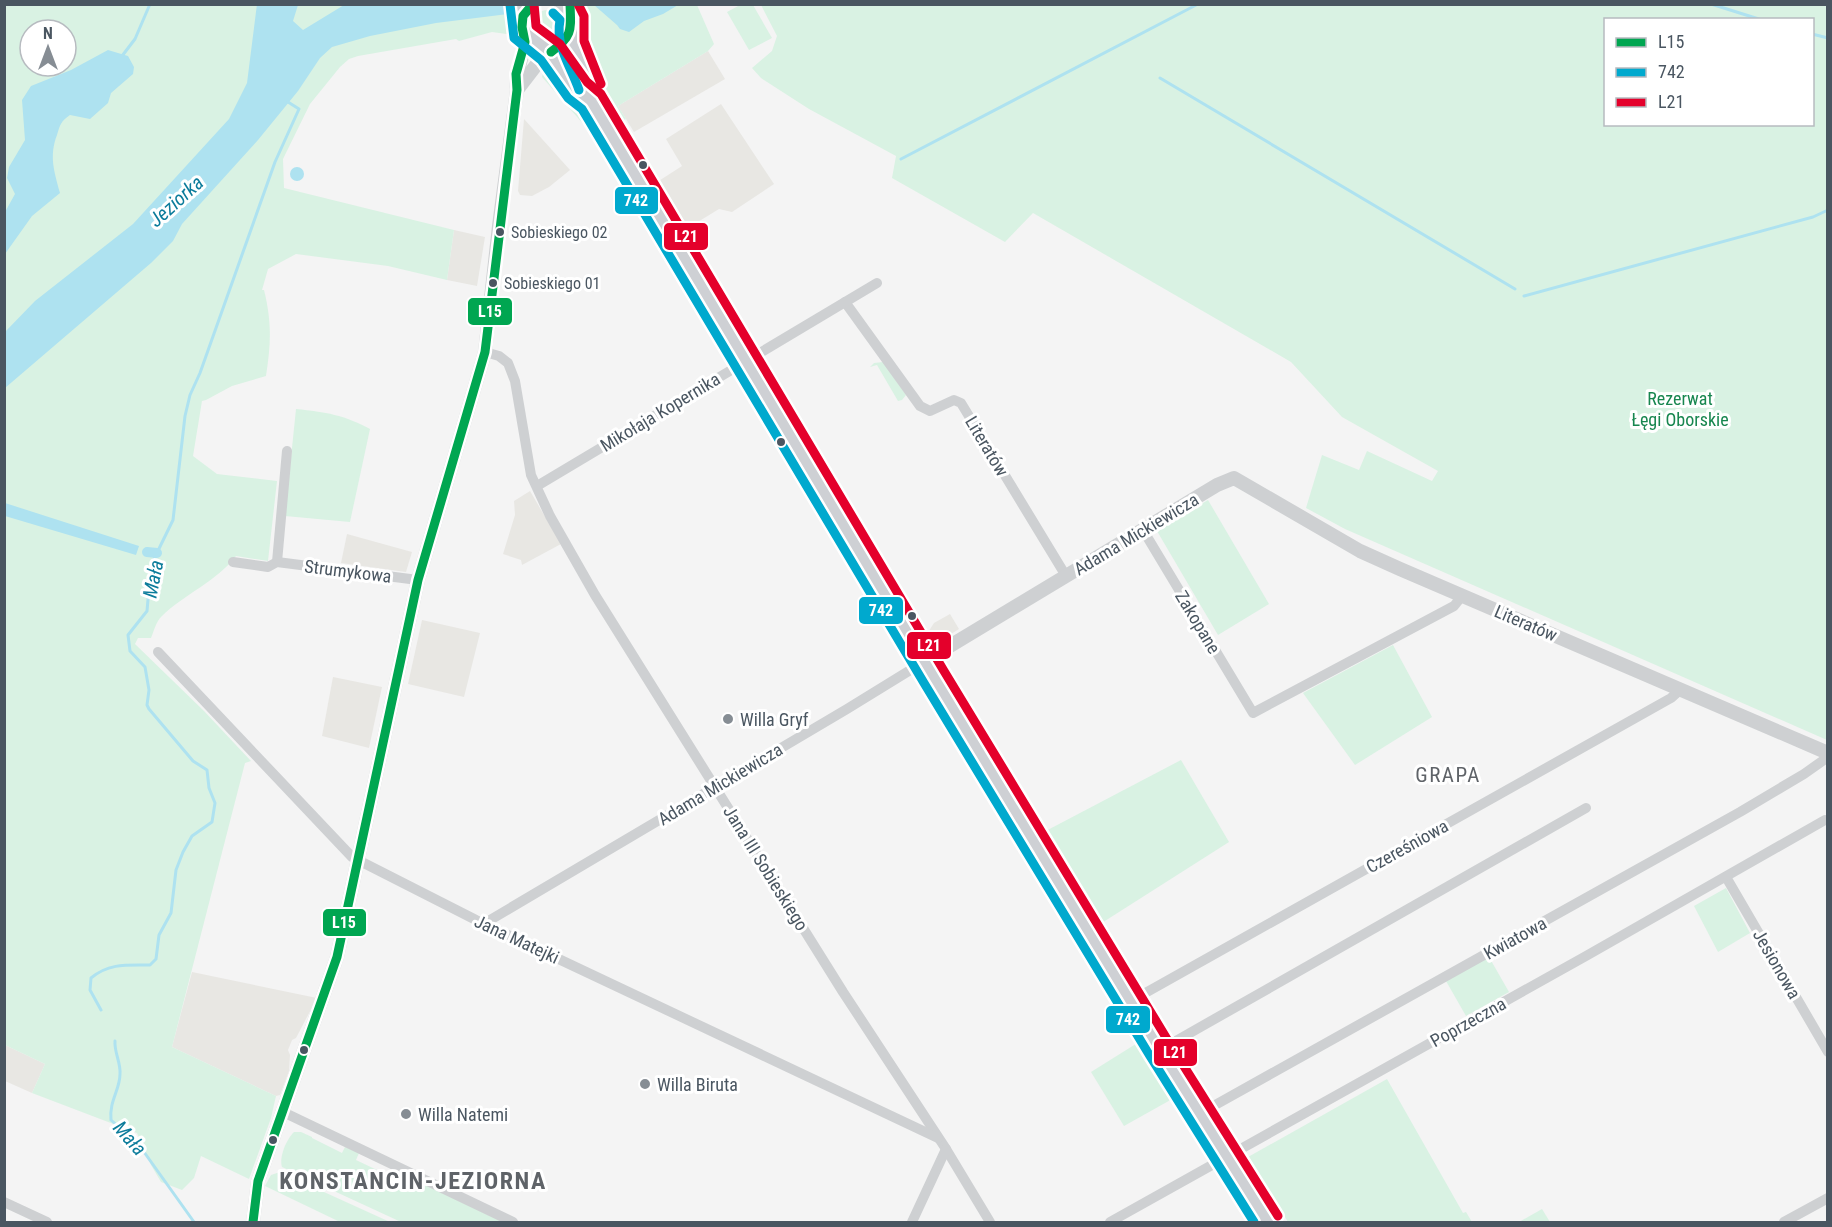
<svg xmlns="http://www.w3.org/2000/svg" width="1832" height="1227" viewBox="0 0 1832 1227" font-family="'Roboto Condensed',sans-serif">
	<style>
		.commercial { fill: #e8e7e3 }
		.green { fill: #d9f2e3; fill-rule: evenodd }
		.water { fill: #aee2f0 }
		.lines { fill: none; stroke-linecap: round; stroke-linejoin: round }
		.stream { stroke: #aee2f0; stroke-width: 3 }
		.canal { stroke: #aee2f0; stroke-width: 10 }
		.minor { stroke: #ced0d2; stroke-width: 10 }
		.tertiary { stroke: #ced0d2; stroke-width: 14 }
		.secondary { stroke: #ced0d4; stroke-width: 15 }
		.bus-1-casing { stroke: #fff; stroke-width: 14 }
		.bus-2-casing { stroke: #fff; stroke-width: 14 }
		.bus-3-casing { stroke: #fff; stroke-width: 14 }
		.bus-1 { stroke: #00a651; stroke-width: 9 }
		.bus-2 { stroke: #00a9ce; stroke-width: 9 }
		.bus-3 { stroke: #e4002b; stroke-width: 9 }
		.bus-dot { fill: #4a5661; stroke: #fff; stroke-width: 2 }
		.poi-dot { fill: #868d94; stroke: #fff; stroke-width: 2 }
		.labels { text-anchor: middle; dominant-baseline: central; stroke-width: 6; stroke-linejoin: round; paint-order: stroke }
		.bus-label { font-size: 16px; fill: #4a5661; stroke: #fff; text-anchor: start }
		.park-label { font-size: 18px; fill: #17864f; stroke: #fff }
		.street-label { font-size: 18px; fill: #4a5661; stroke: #fff }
		.poi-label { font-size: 18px; fill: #4a5661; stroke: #fff; text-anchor: start }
		.water-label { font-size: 20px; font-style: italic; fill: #0c7c9b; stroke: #fff }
		.quarter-label { font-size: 21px; letter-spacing: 1.5px; fill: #5f6368; stroke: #fff }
		.district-label { font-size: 24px; font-weight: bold; letter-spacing: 1.5px; fill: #5f6368; stroke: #fff }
		.line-badge { stroke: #fff; stroke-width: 2 }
		.badge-label { font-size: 16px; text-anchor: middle; font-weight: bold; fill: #fff }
	</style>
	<rect width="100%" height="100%" fill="#f4f4f4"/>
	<g class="commercial">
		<polygon points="708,51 725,79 634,132 618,106"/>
		<polygon points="721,104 774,184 732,212 719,209 683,231 654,184 682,166 666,139"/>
		<polygon points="524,119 570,170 549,187 532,196 520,195 518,191"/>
		<polygon points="454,230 485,237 477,286 447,280"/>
		<polygon points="530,491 561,544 522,565 521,560 503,554 515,515 514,501"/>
		<polygon points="347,534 412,552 406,572 341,563"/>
		<polygon points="950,614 959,629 930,647 925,637 934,623"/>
		<polygon points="422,620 480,633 464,697 408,684"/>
		<polygon points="333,677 382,687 369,748 322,736"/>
		<polygon points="192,972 317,998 296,1038 292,1040 288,1050 290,1055 289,1071 280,1095 276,1096 172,1047"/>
		<polygon points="5,1045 45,1064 32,1093 5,1081"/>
	</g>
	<g class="green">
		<path d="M 5,5 L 509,5 L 514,35 L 492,32 L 459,41 L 456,39 L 358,56 L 349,59 L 340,67 L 310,104 L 283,159 L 284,188 L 454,230 L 447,280 L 388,266 L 296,254 L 268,269 L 262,290 L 264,290 C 272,322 271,344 266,376 L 232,386 L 206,400 L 202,401 L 193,456 L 217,474 L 277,481 L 268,561 L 236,556 C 216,582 184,594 161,617 C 156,622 154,631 151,638 L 138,638 L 135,644 L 204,711 L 251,761 L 245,763 L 172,1047 L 276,1096 L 271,1118 L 249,1179 L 201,1156 L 194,1178 L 182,1190 L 161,1182 L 151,1165 L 137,1133 L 32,1093 L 45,1064 L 5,1045 ZM 30,30 L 66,30 L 66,66 L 30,66 Z"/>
		<polygon points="580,5 697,5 714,44 708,51 618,106 626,119 619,123 582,41 584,20"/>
		<polygon points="740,5 753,5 772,38 749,50 727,12"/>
		<path d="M 761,5 L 1827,5 L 1827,740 L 1345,529 L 1306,508 L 1322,455 L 1359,470 L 1367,451 L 1432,481 L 1438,471 L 1342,417 L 1291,362 L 1033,213 L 1005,242 L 892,178 L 896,156 L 809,109 L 761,78 L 752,68 L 772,51 L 777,36 ZM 1606,20 L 1812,20 L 1812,124 L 1606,124 Z"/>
		<circle cx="547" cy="23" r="13"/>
		<polygon points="550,71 553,72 560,79 555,81 557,86 561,86 563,83 576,104 585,126 542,77 543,73"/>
		<polygon points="883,362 906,395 902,400 898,401 877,365 870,367 874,363"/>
		<path d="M 296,409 C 326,412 344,415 370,429 L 350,522 L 285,516 Z"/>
		<polygon points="1208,500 1269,604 1218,635 1157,531"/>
		<polygon points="1393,645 1432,717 1355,765 1303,693"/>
		<polygon points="1181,760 1229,842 1097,926 1040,834"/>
		<polygon points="1726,888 1750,933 1718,952 1694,906"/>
		<polygon points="1489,957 1509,992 1466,1016 1446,981"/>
		<polygon points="1139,1042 1174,1098 1124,1126 1091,1072"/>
		<polygon points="1387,1079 1463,1213 1466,1212 1472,1222 1288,1222 1248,1157"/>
		<path d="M 294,1132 L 301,1132 L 312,1137 L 312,1138 L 342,1153 L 345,1147 L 359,1153 L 356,1160 L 396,1179 L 400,1173 L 503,1222 L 401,1222 L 282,1167 C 279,1157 286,1140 294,1132 Z"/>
		<polygon points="280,1172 390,1222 340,1222 265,1186 271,1175"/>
		<polygon points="1542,1209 1550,1222 1519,1222"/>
	</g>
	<g class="water">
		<polygon points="257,4 298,5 293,21 303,30 344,5 506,5 508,14 436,23 370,36 332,47 320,58 298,91 258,140 182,224 173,241 151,263 5,388 5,332 35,301 133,224 229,119 247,83"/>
		<polygon points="594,5 678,5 663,14 644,21 629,32 620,29 617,25"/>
		<path d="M 108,50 L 128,56 L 134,67 L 133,74 L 111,93 L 108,103 L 90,119 L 70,115 C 61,121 60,125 57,135 C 49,156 54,171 60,193 L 32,216 L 5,254 L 5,212 L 15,194 L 7,178 L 9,167 L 25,140 L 22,100 L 31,86 L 71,70 Z"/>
		<circle cx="297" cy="174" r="7"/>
		<polygon points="5,503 139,546 136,555 5,516"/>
	</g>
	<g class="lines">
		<g class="stream">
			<polyline points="1711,4 1762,20"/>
			<polyline points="1812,34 1828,38"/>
			<polyline points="122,56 135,39 150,4"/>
			<polyline points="1160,78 1515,289"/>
			<polyline points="901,159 1198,4"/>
			<polyline points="1524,296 1813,217 1828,210"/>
			<path d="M 101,1010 L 90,990 L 91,978 C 109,963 127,965 150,965 L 156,959 L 159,935 L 171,913 L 176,870 L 183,852 L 192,836 L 212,822 L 215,803 L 209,788 L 207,770 L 193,761 L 149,709 L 147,705 L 149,690 L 145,667 L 130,651 L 128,635 L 147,611 L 151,565 L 173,520 L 185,416 L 190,395 L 200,373 L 275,162 L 299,109 L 288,102"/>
			<path d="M 115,1041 C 114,1052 121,1063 120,1074 C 120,1090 109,1101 111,1120 L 139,1145 L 194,1222"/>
		</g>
		<polyline class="canal" points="147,552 157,553"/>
		<g class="minor">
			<polyline points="845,302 920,406 930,411 954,400 961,403 1066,576"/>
			<polyline points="485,352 499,356 508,363 515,381 531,475 550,516 595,595 843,992 946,1149 990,1222"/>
			<polyline points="537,486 877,283"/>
			<polyline points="1143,530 1253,713 1454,606 1462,596"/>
			<polyline points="233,562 268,567 277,562 418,580"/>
			<polyline points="277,562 287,451"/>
			<polyline points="158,652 352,857 476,920 938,1138"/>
			<polyline points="1726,877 1828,1052"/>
			<polyline points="485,923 847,709 925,661"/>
			<polyline points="1131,1001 1671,698 1681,689"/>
			<polyline points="1160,1050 1586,808"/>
			<polyline points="283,1112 513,1222"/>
			<polyline points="1199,1114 1740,812 1804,774 1828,757"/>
			<polyline points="4,1202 47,1222"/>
			<polyline points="912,1222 946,1149"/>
			<polyline points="1110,1222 1586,956 1825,820"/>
			<polyline points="1784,1222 1828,1198"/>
		</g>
		<g class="tertiary">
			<polyline points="517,90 547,51"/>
			<polyline points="925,661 1217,485 1234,478 1360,551 1400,569 1828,753"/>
			<path d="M 253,1222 L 258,1181 L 337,957 L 418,580 L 485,352 L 499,226 L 517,90 C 514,67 528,51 524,32"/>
		</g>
		<g class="secondary">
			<polyline points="522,4 524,32 551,52"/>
			<polyline points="570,35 589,84 591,101 601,120 661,216 925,661 1151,1035 1268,1222"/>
			<path d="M 551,52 C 558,71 575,89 591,101"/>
			<path d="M 551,52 C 570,38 584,24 561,4"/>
		</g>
		<g class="bus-1-casing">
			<g id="bus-1">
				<path d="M 551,52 C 573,36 571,30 570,4"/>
				<polyline points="253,1222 258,1181 337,957 418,580 485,352 517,90 516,74 525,42 522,27 523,16 533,4"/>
			</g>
		</g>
		<g class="bus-2-casing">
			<g id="bus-2">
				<polyline points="510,5 514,38 541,60 568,98 582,109 924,683 1150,1056 1254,1222"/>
				<path d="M 553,13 L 560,20 C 555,47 571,66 579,90"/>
			</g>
		</g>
		<g class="bus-3-casing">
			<g id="bus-3">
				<polyline points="534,4 536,26 560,44 587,82 601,94 944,671 1170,1044 1278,1216"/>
				<polyline points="578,4 584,16 584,41 601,84"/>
			</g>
		</g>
		<use href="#bus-1" class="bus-1"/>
		<use href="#bus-2" class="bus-2"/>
		<use href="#bus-3" class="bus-3"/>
	</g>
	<g class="bus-dot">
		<circle cx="643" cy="165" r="5"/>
		<circle cx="500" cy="232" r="5"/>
		<circle cx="493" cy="283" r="5"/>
		<circle cx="781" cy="442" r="5"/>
		<circle cx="912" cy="616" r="5"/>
		<circle cx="304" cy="1050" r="5"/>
		<circle cx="273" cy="1140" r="5"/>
	</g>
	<g class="poi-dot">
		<circle cx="728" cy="719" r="6"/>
		<circle cx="645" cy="1084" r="6"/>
		<circle cx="406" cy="1114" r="6"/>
	</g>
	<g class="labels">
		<g class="bus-label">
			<text x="511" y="232">Sobieskiego 02</text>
			<text x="504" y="283">Sobieskiego 01</text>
		</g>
		<g class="park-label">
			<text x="1680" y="398">Rezerwat<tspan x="1680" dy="21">Łęgi Oborskie</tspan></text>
		</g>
		<g class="street-label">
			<text transform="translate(660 412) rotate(-31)">Mikołaja Kopernika</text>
			<text transform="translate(987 446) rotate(59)">Literatów</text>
			<text transform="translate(1136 534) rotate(-31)">Adama Mickiewicza</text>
			<text transform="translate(348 571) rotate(7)">Strumykowa</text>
			<text transform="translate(1198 622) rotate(59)">Zakopane</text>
			<text transform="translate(1526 623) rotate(23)">Literatów</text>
			<text transform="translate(720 784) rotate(-31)">Adama Mickiewicza</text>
			<text transform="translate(1407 846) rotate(-29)">Czereśniowa</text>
			<text transform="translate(766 868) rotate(58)">Jana III Sobieskiego</text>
			<text transform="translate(1515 938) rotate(-29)">Kwiatowa</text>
			<text transform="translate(517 939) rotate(25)">Jana Matejki</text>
			<text transform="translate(1777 964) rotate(60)">Jesionowa</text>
			<text transform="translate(1468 1022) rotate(-29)">Poprzeczna</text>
		</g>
		<g class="poi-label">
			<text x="740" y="719">Willa Gryf</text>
			<text x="657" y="1084">Willa Biruta</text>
			<text x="418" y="1114">Willa Natemi</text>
		</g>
		<g class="water-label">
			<text transform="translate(176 201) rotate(-42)">Jeziorka</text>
			<text transform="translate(153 579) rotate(-79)">Mała</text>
			<text transform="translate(130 1138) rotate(48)">Mała</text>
		</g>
		<g class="quarter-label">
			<text x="1448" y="775">GRAPA</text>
		</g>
		<g class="district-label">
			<text x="413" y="1181">KONSTANCIN-JEZIORNA</text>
		</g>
	</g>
	<g class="line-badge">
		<rect x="614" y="186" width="45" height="29" rx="6" fill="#00a9ce"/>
		<rect x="663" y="222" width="46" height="29" rx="6" fill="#e4002b"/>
		<rect x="467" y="297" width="46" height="29" rx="6" fill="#00a651"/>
		<rect x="858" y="596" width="46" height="29" rx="6" fill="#00a9ce"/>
		<rect x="906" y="631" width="46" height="29" rx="6" fill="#e4002b"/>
		<rect x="322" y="908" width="45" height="29" rx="6" fill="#00a651"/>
		<rect x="1105" y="1005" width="46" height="29" rx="6" fill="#00a9ce"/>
		<rect x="1153" y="1038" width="45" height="29" rx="6" fill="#e4002b"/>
	</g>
	<g class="badge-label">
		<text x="636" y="206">742</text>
		<text x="686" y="242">L21</text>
		<text x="490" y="317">L15</text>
		<text x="881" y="616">742</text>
		<text x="929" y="651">L21</text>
		<text x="344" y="928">L15</text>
		<text x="1128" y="1025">742</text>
		<text x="1175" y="1058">L21</text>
	</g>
	<rect width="1832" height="1227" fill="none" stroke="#4a5661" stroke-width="12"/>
	<rect x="1604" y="18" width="210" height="108" fill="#ffffff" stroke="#b7bbc0" stroke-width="1.5"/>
	<rect x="1616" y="38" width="30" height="9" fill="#00a651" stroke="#b7bbc0" stroke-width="1.5"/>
	<text x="1658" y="48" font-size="18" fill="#4a5661">L15</text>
	<rect x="1616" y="68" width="30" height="9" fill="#00a9ce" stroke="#b7bbc0" stroke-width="1.5"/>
	<text x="1658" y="78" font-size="18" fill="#4a5661">742</text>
	<rect x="1616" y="98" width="30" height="9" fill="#e4002b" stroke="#b7bbc0" stroke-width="1.5"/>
	<text x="1658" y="108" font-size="18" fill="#4a5661">L21</text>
	<g transform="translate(48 48)"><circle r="28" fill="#ffffff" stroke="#b7bbc0" stroke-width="1.5"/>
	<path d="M0-4.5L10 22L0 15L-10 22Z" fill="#868d94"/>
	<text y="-9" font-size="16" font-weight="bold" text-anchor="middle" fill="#4a5661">N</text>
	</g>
</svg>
